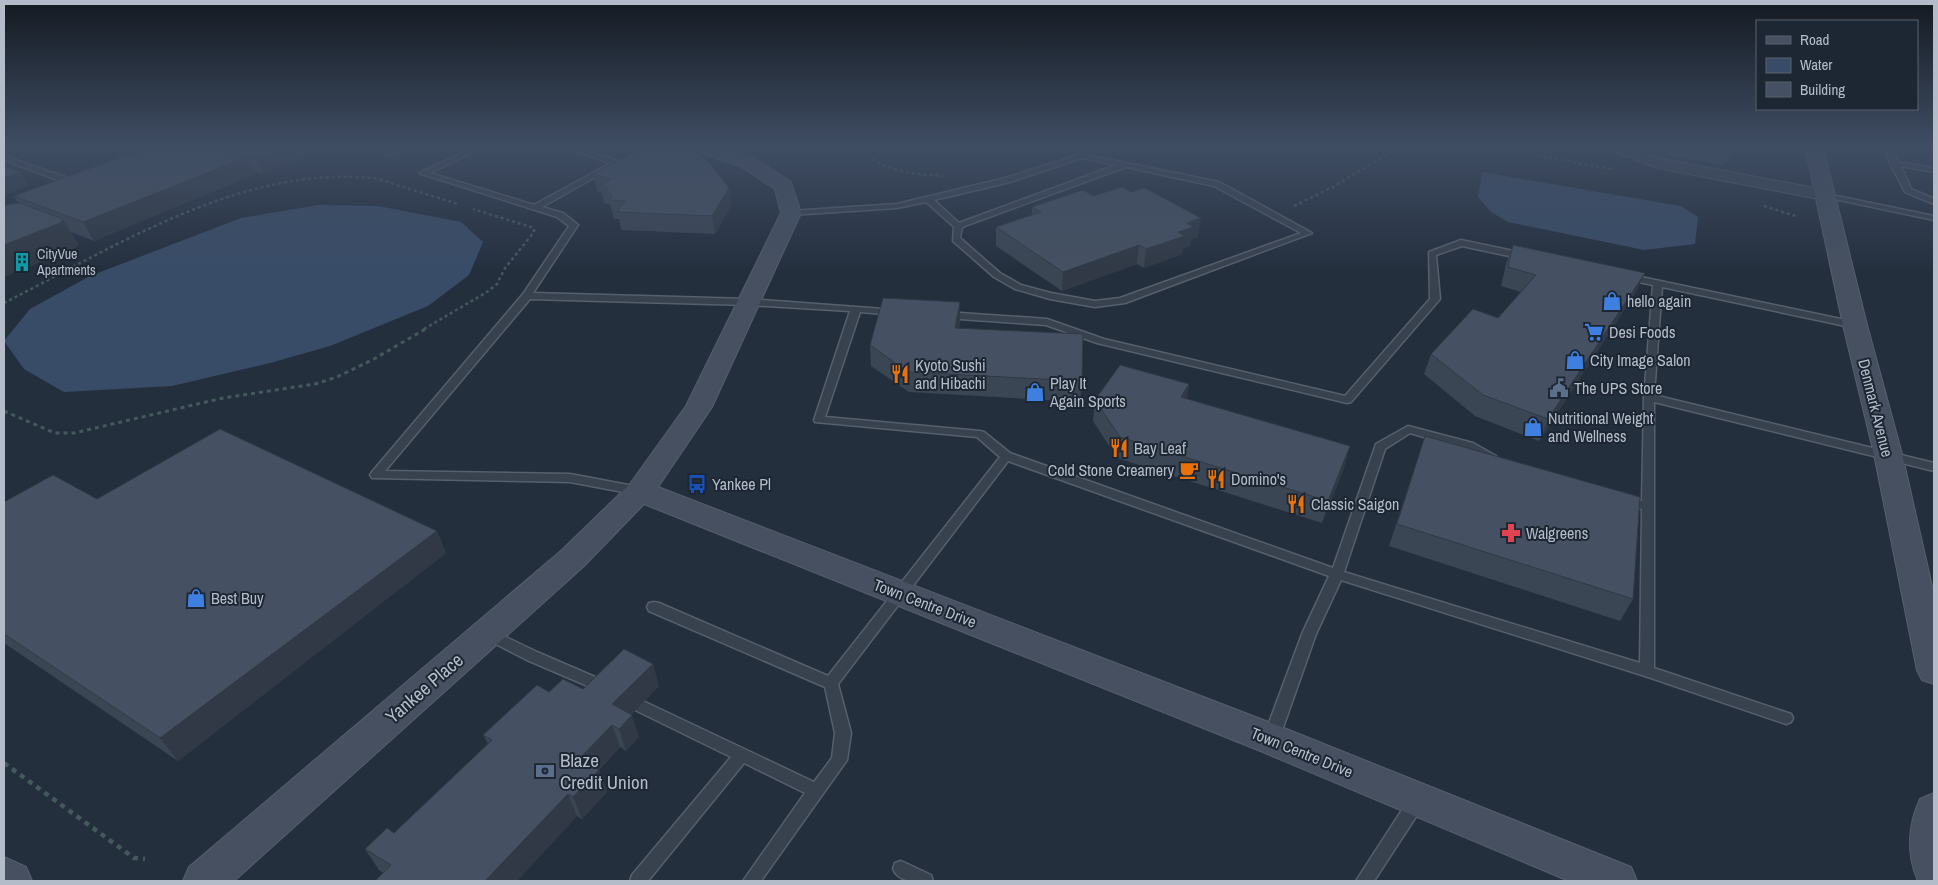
<svg xmlns="http://www.w3.org/2000/svg" width="1938" height="885" viewBox="0 0 1938 885" font-family="'Archivo Narrow',sans-serif">
	<style>
		.water { fill: #394c67 }
		.lines { fill: none; stroke-linecap: round; stroke-linejoin: round }
		.lane-casing { stroke: #565f6c; stroke-width: 3 }
		.street-casing { stroke: #565f6c; stroke-width: 2 }
		.secondary-casing { stroke: #565f6c; stroke-width: 2 }
		.path-far2 { stroke: #44595c; stroke-width: 2.5; stroke-dasharray: 3 3; stroke-linecap: butt }
		.path-far1 { stroke: #44595c; stroke-width: 3; stroke-dasharray: 4 4; stroke-linecap: butt }
		.path { stroke: #44595c; stroke-width: 4.5; stroke-dasharray: 5 5; stroke-linecap: butt }
		.lane { fill: #38414e; fill-rule: evenodd }
		.street { fill: #38414e; fill-rule: evenodd }
		.secondary { fill: #465061; fill-rule: evenodd }
		.wall { fill: #3b4654 }
		.shaded-wall { fill: #303945 }
		.building { fill: #455162; stroke: #303945 }
		.labels { text-anchor: middle; dominant-baseline: central; stroke-width: 4; stroke-linejoin: round; paint-order: stroke }
		.far-poi-label { font-size: 14px; fill: #b4bcc9; stroke: #1d2633; text-anchor: start }
		.poi-label { font-size: 16px; fill: #b4bcc9; stroke: #1d2633; text-anchor: start }
		.street-label { font-size: 16px; fill: #b4bcc9; stroke: #1d2633 }
		.near-street-label { font-size: 19px; fill: #b4bcc9; stroke: #1d2633 }
		.near-poi-label { font-size: 19px; fill: #b4bcc9; stroke: #1d2633; text-anchor: start }
	</style>
	<rect width="100%" height="100%" fill="#242f3e"/>
	<g class="water">
		<polygon points="1482,172 1681,206 1698,217 1695,244 1644,250 1508,222 1491,212 1478,197"/>
		<polygon points="319,205 378,206 461,222 483,242 469,275 428,306 330,346 270,363 172,386 64,392 24,369 4,341 30,309 90,276 241,218"/>
	</g>
	<g class="lines">
		<g class="lane-casing">
			<g id="lane">
				<polygon points="474,147 484,147 430,173 534,205 611,163 560,147 572,147 622,162 542,207 563,213 578,225 533,293 748,299 897,310 897,314 894,315 860,312 825,417 980,431 984,432 1010,453 1333,568 1376,444 1408,426 1473,443 1496,456 1498,459 1496,462 1488,462 1465,449 1410,433 1385,449 1344,572 1640,663 1642,509 1623,504 1621,501 1627,497 1642,501 1644,397 1653,285 1624,279 1624,275 1627,274 1855,322 1860,325 1855,328 1662,287 1654,395 1934,463 1934,471 1654,402 1654,668 1791,714 1793,718 1791,722 1786,724 1645,676 1341,580 1316,634 1279,739 1276,744 1271,745 1266,744 1263,739 1302,634 1329,576 1008,461 838,684 851,733 847,760 761,881 743,881 805,793 744,763 648,881 630,881 632,875 731,757 635,710 633,706 635,702 640,700 645,702 814,782 832,758 835,733 825,687 649,611 647,607 649,603 654,602 659,603 828,676 1000,457 977,437 815,422 814,420 850,311 748,305 530,299 385,471 570,474 639,487 643,488 645,491 643,494 639,495 570,482 372,478 370,475 372,472 523,294 569,226 557,217 419,173"/>
				<polygon points="1639,147 1647,147 1641,158 1638,158 1634,156"/>
				<polygon points="1884,147 1892,147 1899,162 1934,168 1934,172 1901,166 1911,189 1934,199 1934,204 1905,192 1890,163"/>
				<path d="M 1082,154 L 1219,182 L 1312,233 L 1125,303 L 1095,307 L 1050,299 L 1015,289 L 994,277 L 953,241 L 954,227 L 926,202 L 897,208 L 791,215 L 787,213 L 791,211 L 897,204 L 1005,178 ZM 1082,158 L 1116,165 L 959,223 L 934,200 L 1010,182 ZM 1126,167 L 1214,186 L 1301,233 L 1120,298 L 1095,301 L 1051,293 L 1021,285 L 1000,273 L 960,238 L 962,227 Z"/>
				<polygon points="4,156 77,181 78,183 71,185 4,160"/>
				<polygon points="1822,193 1934,216 1934,220 1825,197 1821,195"/>
				<polygon points="1461,240 1523,253 1527,256 1523,259 1462,246 1436,255 1440,299 1351,402 1347,403 1097,343 1046,325 945,318 940,315 945,312 1047,319 1104,339 1345,396 1430,299 1429,252"/>
				<polygon points="489,629 537,652 609,683 611,687 609,691 604,693 527,660 484,638 482,634 484,630"/>
				<polygon points="1417,794 1423,796 1425,801 1423,806 1374,881 1356,881 1411,796"/>
				<path d="M 901,861 L 931,875 L 933,881 C 919,881 899,884 893,869 L 895,863 Z"/>
			</g>
		</g>
		<g class="street-casing">
			<polygon id="street" points="1607,147 1629,147 1662,159 1825,190 1831,191 1833,195 1831,199 1825,200 1658,168 1609,150"/>
		</g>
		<g class="secondary-casing">
			<g id="secondary">
				<polygon points="691,147 718,147 754,158 791,182 801,213 712,407 658,487 1284,728 1631,867 1637,881 1569,881 1258,750 644,504 584,566 234,881 183,881 189,867 562,550 630,484 686,406 781,213 775,189 740,166 694,151"/>
				<polygon points="1805,147 1823,147 1867,325 1902,454 1934,595 1934,684 1922,680 1917,670 1874,454 1843,325"/>
				<path d="M 1934,793 L 1934,881 L 1918,881 C 1906,854 1908,825 1920,799 Z"/>
				<polygon points="4,857 26,867 32,881 4,881"/>
			</g>
		</g>
		<g class="path-far2">
			<path d="M 859,147 C 881,172 912,174 943,176"/>
			<polyline points="1490,147 1612,169"/>
			<polyline points="1037,150 1044,147"/>
			<polyline points="1294,206 1333,187 1384,156 1407,147"/>
			<polyline points="1764,206 1795,216"/>
			<path d="M 4,303 C 116,246 241,166 371,178 C 381,179 391,183 400,186 C 419,192 439,198 458,204"/>
			<polyline points="424,329 487,292 497,284 505,268 534,232 534,228 473,209"/>
		</g>
		<polyline class="path-far1" points="4,411 55,433 74,433 223,398 315,384 337,377 374,359 427,328"/>
		<polyline class="path" points="4,763 134,858 145,859"/>
		<use href="#lane" class="lane"/>
		<use href="#street" class="street"/>
		<use href="#secondary" class="secondary"/>
	</g>
	<g class="wall">
		<polygon points="150,147 329,147 263,174 254,171 255,174 94,241 71,232 78,244 75,248 18,203 14,196"/>
		<polygon points="353,147 422,147 394,159 354,148"/>
		<polygon points="1670,147 1734,147 1734,148 1727,162 1725,161 1723,165 1670,156"/>
		<polygon points="593,174 731,206 715,234 621,230 619,219 614,219 611,207 609,204 604,203 602,193 597,191"/>
		<polygon points="1093,196 1198,237 1191,239 1190,246 1183,248 1182,254 1144,268 1137,264 1062,291 996,246 996,227 1032,215 1032,207"/>
		<polygon points="1513,245 1636,292 1539,441 1475,416 1424,374 1431,354 1498,318 1521,292 1501,286 1506,264"/>
		<polygon points="960,302 960,322 959,328 1082,381 1080,402 909,392 871,366 870,345"/>
		<polygon points="1189,384 1187,399 1344,468 1322,523 1117,458 1093,421 1095,400"/>
		<polygon points="1425,436 1633,599 1620,621 1389,546"/>
		<polygon points="97,499 437,531 446,553 178,761 4,643 4,502"/>
		<polygon points="659,686 631,715 639,737 626,751 620,747 599,770 607,792 582,819 577,816 517,881 375,881 383,873 379,870 365,849 394,833 488,744 483,735 549,692"/>
	</g>
	<g class="shaded-wall">
		<polygon points="290,147 329,147 263,174 256,160"/>
		<polygon points="389,147 422,147 394,159"/>
		<polygon points="247,157 255,174 94,241 83,222"/>
		<polygon points="4,160 12,173 4,176"/>
		<polygon points="21,172 29,186 4,195 4,178"/>
		<polygon points="729,188 731,206 715,234 712,216"/>
		<polygon points="1201,218 1198,237 1191,239 1190,246 1183,248 1182,254 1144,268 1146,249 1178,232 1187,223"/>
		<polygon points="63,219 78,244 75,248 4,277 4,245"/>
		<polygon points="1139,245 1137,264 1062,291 1063,272"/>
		<polygon points="1645,273 1636,292 1539,441 1548,419"/>
		<polygon points="960,302 960,322 955,348 955,328"/>
		<polygon points="1189,384 1186,405 1181,397"/>
		<polygon points="1350,446 1344,468 1322,523 1328,501"/>
		<polygon points="437,531 446,553 178,761 160,738"/>
		<polygon points="653,664 659,686 620,726 612,704"/>
		<polygon points="632,715 639,737 626,751 619,729"/>
		<polygon points="612,725 620,747 588,781 579,759"/>
		<polygon points="599,770 607,792 582,819 573,797"/>
		<polygon points="568,794 577,816 517,881 485,881"/>
	</g>
	<g class="building">
		<polygon points="150,147 215,147 247,157 83,222 14,196"/>
		<polygon points="215,147 290,147 256,160"/>
		<polygon points="645,147 679,147 697,152 711,165 729,188 712,216 617,212 625,201 609,200 612,197 605,186 600,185 611,179 593,174"/>
		<polygon points="1704,147 1734,147 1734,148 1729,147 1730,151"/>
		<polygon points="4,166 21,172 4,178"/>
		<polygon points="1122,187 1131,192 1145,188 1201,218 1187,223 1193,227 1178,232 1185,236 1146,249 1139,245 1063,272 996,227 1041,212 1032,207 1083,190 1093,196"/>
		<polygon points="20,203 63,219 60,223 4,245 4,206 11,204"/>
		<polygon points="1513,245 1645,273 1548,419 1483,395 1431,354 1473,309 1498,318 1536,275 1508,267"/>
		<polygon points="883,298 960,302 955,328 1083,334 1082,381 908,372 870,345"/>
		<polygon points="1120,365 1189,384 1181,397 1350,446 1328,501 1120,437 1095,400"/>
		<polygon points="220,429 437,531 160,738 4,634 4,502 53,475 97,499"/>
		<polygon points="1425,436 1640,497 1633,599 1397,524"/>
		<polygon points="624,649 653,664 612,704 632,715 619,729 612,725 579,759 599,770 573,797 568,794 485,881 375,881 391,865 365,849 387,828 394,833 492,740 483,735 537,685 549,692 563,679 583,689"/>
	</g>
	<linearGradient id="sky" x2="0" y2="1"><stop stop-color="#141a22"/><stop offset="0.54" stop-color="#3f4d63"/><stop offset="1" stop-color="#3f4d63" stop-opacity="0"/></linearGradient>
	<rect width="1938" height="271" fill="url(#sky)"/>
	<defs>
		<g id="building-bare" transform="scale(1.5)"><path d="M-4-6H4V6H1V3H-1V6H-4ZM-2.5-4.3h1.7v1.8h-1.7ZM.8-4.3h1.7v1.8H.8ZM-2.5-1h1.7V.8h-1.7ZM.8-1h1.7V.8H.8Z" fill="#0f9aa8" stroke="#1d2633" stroke-width="2.5" paint-order="stroke"/></g>
		<g id="shop-bare" transform="scale(1.5)"><path d="M-5-2.5h2.3a2.7 3.5 0 0 1 5.4 0H5L5.5 6h-11ZM-1.5-2.5h3a1.5 2.3 0 0 0-3 0Z" fill="#3f7fe0" stroke="#1d2633" stroke-width="2.5" paint-order="stroke"/></g>
		<g id="supermarket-bare" transform="scale(1.5)"><path d="M-6-5.5h2.5l.6 2H6L4.5 2H-2.5L-4.4-4H-6ZM-1.5 3.2a1.3 1.3 0 1 0 .1 0ZM3 3.2a1.3 1.3 0 1 0 .1 0Z" fill="#3f7fe0" stroke="#1d2633" stroke-width="2.5" paint-order="stroke"/></g>
		<g id="restaurant-bare" transform="scale(1.5)"><path d="M-5-6h1v4h1v-4h1v4h1v-4h1v5L-1.5 .5V6h-2V.5L-5-1ZM5-6V6H3V1.5H1.5Q1.5-4 5-6Z" fill="#e8710a" stroke="#1d2633" stroke-width="2.5" paint-order="stroke"/></g>
		<g id="civic-bare" transform="scale(1.5)"><path d="M-.6-6.5H3V-4.5H.6V-3L4-1V1h2V6H-6V1h2V-1L-.6-3ZM-1.2 2.5V6h2.4V2.5Z" fill="#5c6f8a" stroke="#1d2633" stroke-width="2.5" paint-order="stroke"/></g>
		<g id="cafe-bare" transform="scale(1.5)"><path d="M-5.5-4.5H6V0H3Q3 3.5 0 3.5H-2.5Q-5.5 3.5-5.5 0ZM3-3.2v2h1.7v-2ZM-6 4.5H4V6H-6Z" fill="#e8710a" stroke="#1d2633" stroke-width="2.5" paint-order="stroke"/></g>
		<g id="bus-bare" transform="scale(1.5)"><path d="M-5-6H5V4H4V6H2V4H-2V6H-4V4H-5ZM-3.5-4V0h7V-4ZM-3.5 1.2v1.5H-2V1.2ZM2 1.2v1.5H3.5V1.2Z" fill="#1a4fb4" stroke="#1d2633" stroke-width="2.5" paint-order="stroke"/></g>
		<g id="pharmacy-bare" transform="scale(1.5)"><path d="M-2-6h4v4h4v4h-4v4h-4v-4h-4v-4h4Z" fill="#e0444e" stroke="#1d2633" stroke-width="2.5" paint-order="stroke"/></g>
		<g id="bank-bare" transform="scale(1.5)"><path d="M-6-4H6V4H-6ZM0-2.3a2.3 2.3 0 1 0 0 4.6a2.3 2.3 0 1 0 0-4.6Z" fill="#5c6f8a" stroke="#1d2633" stroke-width="2.5" paint-order="stroke"/></g>
	</defs>
	<g fill-rule="evenodd">
		<use href="#building-bare" x="22" y="262"/>
		<use href="#shop-bare" x="1612" y="301"/>
		<use href="#supermarket-bare" x="1594" y="332"/>
		<use href="#shop-bare" x="1575" y="360"/>
		<use href="#restaurant-bare" x="900" y="374"/>
		<use href="#civic-bare" x="1559" y="388"/>
		<use href="#shop-bare" x="1035" y="392"/>
		<use href="#shop-bare" x="1533" y="427"/>
		<use href="#restaurant-bare" x="1119" y="448"/>
		<use href="#cafe-bare" x="1189" y="470"/>
		<use href="#restaurant-bare" x="1216" y="479"/>
		<use href="#bus-bare" x="697" y="484"/>
		<use href="#restaurant-bare" x="1296" y="504"/>
		<use href="#pharmacy-bare" x="1511" y="533"/>
		<use href="#shop-bare" x="196" y="598"/>
		<use href="#bank-bare" x="545" y="771"/>
	</g>
	<g class="labels">
		<g class="far-poi-label">
			<text x="37" y="254">CityVue<tspan x="37" dy="16">Apartments</tspan></text>
		</g>
		<g class="poi-label">
			<text x="1627" y="301">hello again</text>
			<text x="1609" y="332">Desi Foods</text>
			<text x="1590" y="360">City Image Salon</text>
			<text x="915" y="365">Kyoto Sushi<tspan x="915" dy="18">and Hibachi</tspan></text>
			<text x="1050" y="383">Play It<tspan x="1050" dy="18">Again Sports</tspan></text>
			<text x="1574" y="388">The UPS Store</text>
			<text x="1548" y="418">Nutritional Weight<tspan x="1548" dy="18">and Wellness</tspan></text>
			<text x="1134" y="448">Bay Leaf</text>
			<text x="1174" y="470" text-anchor="end">Cold Stone Creamery</text>
			<text x="1231" y="479">Domino's</text>
			<text x="712" y="484">Yankee Pl</text>
			<text x="1311" y="504">Classic Saigon</text>
			<text x="1526" y="533">Walgreens</text>
			<text x="211" y="598">Best Buy</text>
		</g>
		<g class="street-label">
			<text transform="translate(1876 408) rotate(76)">Denmark Avenue</text>
			<text transform="translate(925 603) rotate(21)">Town Centre Drive</text>
			<text transform="translate(1302 752) rotate(22)">Town Centre Drive</text>
		</g>
		<g class="near-street-label">
			<text transform="translate(424 688) rotate(-41)">Yankee Place</text>
		</g>
		<g class="near-poi-label">
			<text x="560" y="760">Blaze<tspan x="560" dy="22">Credit Union</tspan></text>
		</g>
	</g>
	<rect width="1938" height="885" fill="none" stroke="#b4bcc9" stroke-width="10"/>
	<rect x="1756" y="20" width="162" height="90" fill="#1d2633" stroke="#59626f"/>
	<rect x="1766" y="36" width="25" height="8" fill="#465061" stroke="#59626f"/>
	<text x="1800" y="45" font-size="15" fill="#b4bcc9">Road</text>
	<rect x="1766" y="58" width="25" height="15" fill="#394c67" stroke="#59626f"/>
	<text x="1800" y="70" font-size="15" fill="#b4bcc9">Water</text>
	<rect x="1766" y="82" width="25" height="15" fill="#455162" stroke="#59626f"/>
	<text x="1800" y="95" font-size="15" fill="#b4bcc9">Building</text>
</svg>
